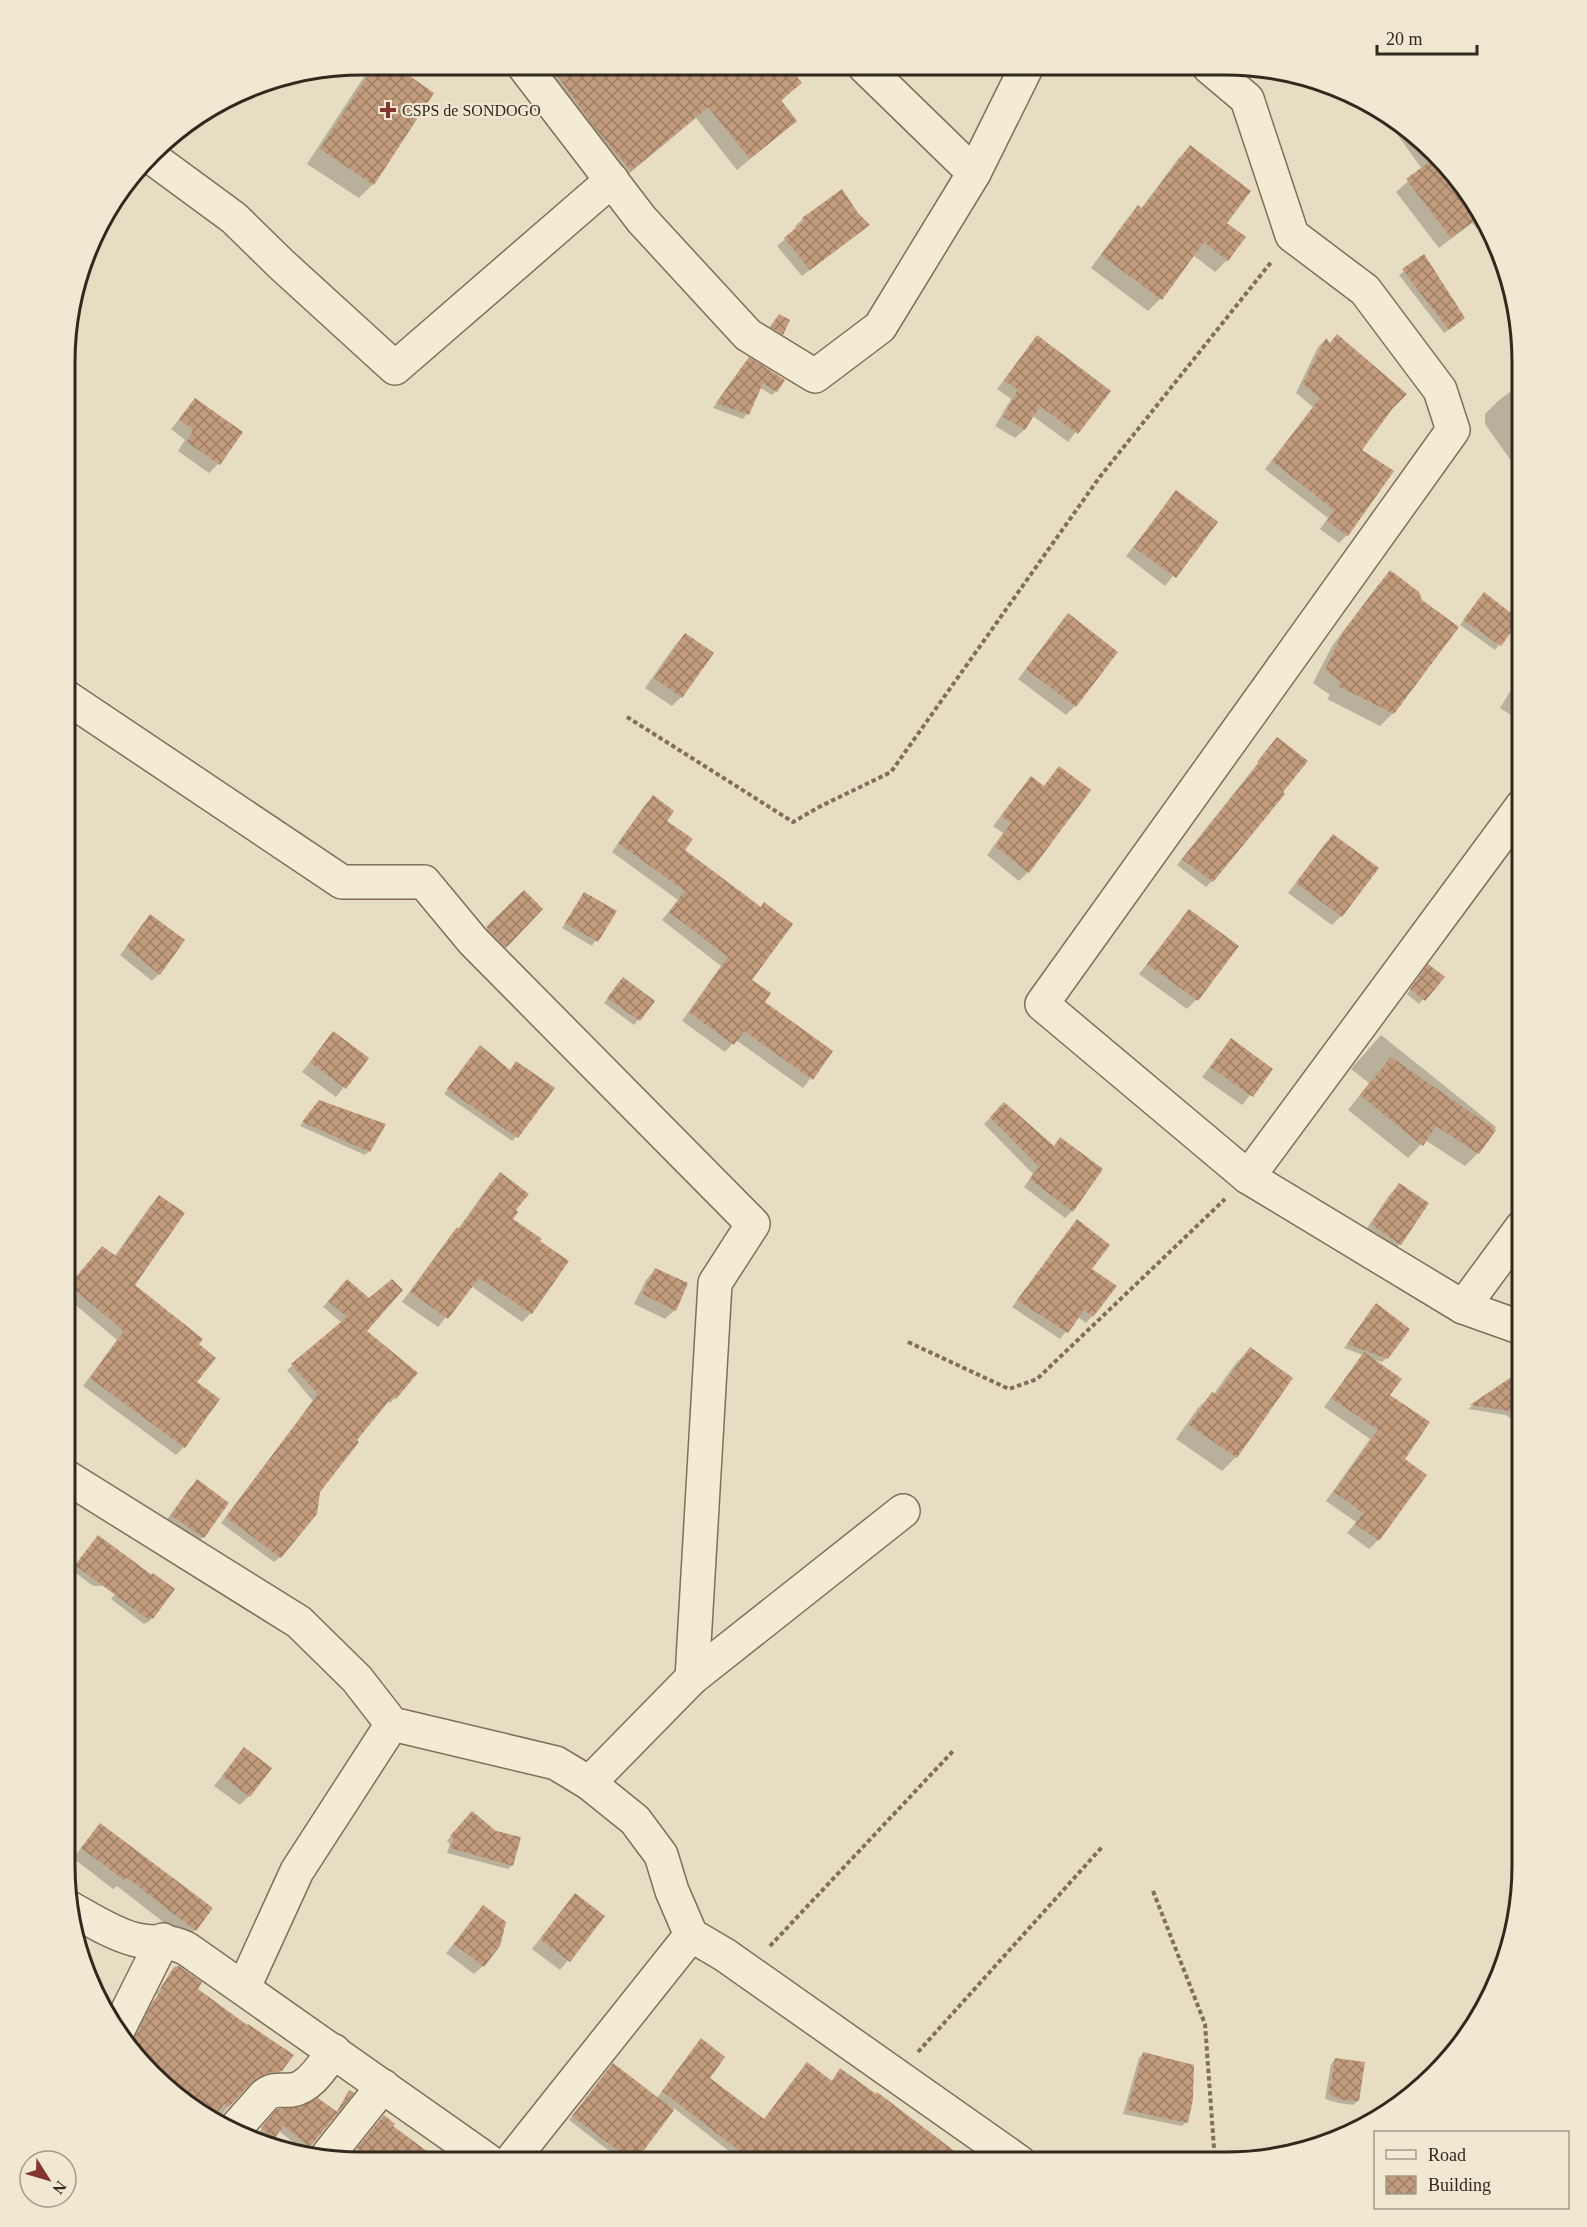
<svg xmlns="http://www.w3.org/2000/svg" width="1587" height="2227" viewBox="0 0 1587 2227" font-family="Georgia,serif">
	<style>
		.shadow { fill: #0003 }
		.building { fill: url(#building-cross-hatch) }
		.lines { fill: none; stroke-linecap: round; stroke-linejoin: round }
		.minor-casing { stroke: #7f6f5b; stroke-width: 36 }
		.path { stroke: #7f6f5b; stroke-width: 4; stroke-dasharray: 4.5 3; stroke-linecap: butt }
		.minor { stroke: #f4ebd4; stroke-width: 33 }
		.poi-dot { fill: #863533; stroke: #f0e8d1; stroke-width: 2 }
		.labels { text-anchor: middle; dominant-baseline: central; stroke-width: 4.5; stroke-linejoin: round; paint-order: stroke }
		.poi-label { font-size: 16px; fill: #31281e; stroke: #f0e8d1; text-anchor: start }
		.rim { fill: none; stroke: #31281e; stroke-width: 3 }
	</style>
	<defs>
		<pattern id="building-cross-hatch" width="8" height="8" patternUnits="userSpaceOnUse" patternTransform="scale(1.5)"><rect width="8" height="8" fill="#c19b7c"/><path d="M0 0l8 8M0 8l8-8" fill="none" stroke="#9d7e65"/></pattern>
	</defs>
	<rect width="100%" height="100%" fill="#e7ddc2"/>
	<g class="shadow">
		<polygon points="374,65 391,65 432,94 373,184 359,198 307,164 367,72"/>
		<polygon points="530,65 576,65 605,101 648,65 786,66 800,83 780,102 795,121 737,170 696,118 619,182"/>
		<polygon points="1406,126 1449,166 1494,235 1487,240 1472,223 1439,248 1396,192 1422,169 1397,134"/>
		<polygon points="1190,147 1225,223 1227,260 1215,272 1193,255 1160,299 1148,311 1091,268 1127,219 1138,207 1141,209 1178,159"/>
		<polygon points="842,191 860,232 802,276 777,246 797,229 795,226 803,219"/>
		<polygon points="1423,256 1459,322 1444,333 1399,275"/>
		<polygon points="1337,336 1392,407 1360,450 1347,535 1339,543 1320,529 1328,518 1265,469 1313,407 1296,393 1318,347 1325,340 1329,344"/>
		<polygon points="1037,337 1108,391 1068,442 1033,416 1024,430 1015,438 995,426 1011,399 997,389"/>
		<polygon points="744,364 776,391 772,395 759,387 747,414 743,419 713,408"/>
		<polygon points="1522,383 1522,455 1512,462 1485,424 1485,414 1499,400"/>
		<polygon points="195,400 241,432 218,464 209,473 178,451 185,440 171,429"/>
		<polygon points="1176,492 1216,522 1165,586 1126,556"/>
		<polygon points="1390,572 1393,713 1380,726 1327,699 1330,695 1313,683 1332,646 1378,585"/>
		<polygon points="1480,598 1518,620 1495,650 1460,625"/>
		<polygon points="1068,615 1075,706 1066,715 1018,679"/>
		<polygon points="685,635 681,697 672,706 645,688 676,644"/>
		<polygon points="1522,672 1522,717 1519,720 1500,708"/>
		<polygon points="1277,739 1212,881 1206,887 1177,865"/>
		<polygon points="1031,777 1043,787 1050,778 1028,872 1019,881 987,855 1003,833 993,826"/>
		<polygon points="653,797 683,850 763,1003 831,1052 803,1088 736,1040 725,1052 682,1021 721,966 662,920 678,900 612,852 645,805"/>
		<polygon points="1333,836 1341,916 1332,925 1288,893 1324,845"/>
		<polygon points="524,892 541,909 501,951 483,933"/>
		<polygon points="584,894 615,911 592,946 562,928"/>
		<polygon points="1189,911 1236,946 1196,1000 1187,1009 1139,974"/>
		<polygon points="150,916 159,974 152,981 120,955"/>
		<polygon points="1424,971 1443,977 1419,1004 1407,994"/>
		<polygon points="619,983 653,1001 634,1025 604,1003"/>
		<polygon points="333,1033 367,1058 336,1097 302,1072"/>
		<polygon points="1381,1035 1496,1127 1478,1153 1465,1166 1425,1140 1408,1158 1348,1110 1369,1083 1351,1069"/>
		<polygon points="1231,1040 1271,1069 1242,1105 1202,1077"/>
		<polygon points="476,1051 516,1137 512,1141 444,1094"/>
		<polygon points="1004,1104 1053,1147 1060,1139 1072,1211 1065,1218 1024,1187 1033,1174 984,1124"/>
		<polygon points="315,1106 369,1151 365,1155 300,1126"/>
		<polygon points="500,1174 514,1211 511,1220 531,1313 522,1322 471,1286 438,1327 402,1302 449,1238 458,1229 491,1183"/>
		<polygon points="1399,1185 1400,1244 1391,1253 1363,1234 1390,1194"/>
		<polygon points="160,1197 133,1285 197,1345 195,1383 184,1447 176,1455 83,1386 117,1340 65,1296 65,1290 95,1256 114,1257 151,1205"/>
		<polygon points="1077,1221 1090,1269 1092,1316 1086,1323 1078,1317 1060,1339 1012,1307"/>
		<polygon points="655,1270 675,1310 665,1319 634,1304 646,1280"/>
		<polygon points="341,1287 365,1331 395,1398 390,1403 387,1401 355,1440 319,1491 280,1557 274,1562 221,1523 313,1401 287,1370 342,1323 323,1307"/>
		<polygon points="1372,1309 1387,1358 1382,1362 1372,1359 1388,1396 1403,1460 1425,1475 1378,1540 1369,1549 1347,1533 1356,1522 1326,1501 1370,1439 1324,1407 1363,1355 1344,1348"/>
		<polygon points="1250,1349 1236,1457 1222,1471 1176,1439 1198,1408 1212,1394 1213,1395 1236,1363"/>
		<polygon points="1510,1379 1522,1389 1522,1412 1514,1421 1506,1415 1468,1409"/>
		<polygon points="197,1481 203,1537 194,1546 163,1525 188,1490"/>
		<polygon points="94,1541 152,1618 148,1622 144,1624 111,1599 122,1585 93,1586 72,1570"/>
		<polygon points="244,1749 249,1796 240,1805 214,1786"/>
		<polygon points="468,1817 496,1832 512,1865 508,1869 447,1853 450,1844 447,1841"/>
		<polygon points="91,1835 195,1930 185,1939 117,1886 113,1889 73,1858"/>
		<polygon points="575,1895 603,1916 560,1970 532,1949"/>
		<polygon points="483,1907 483,1966 474,1974 446,1953"/>
		<polygon points="174,1969 281,2070 276,2076 261,2078 249,2084 216,2121 181,2101 128,2047 148,2010 158,1995 156,1994"/>
		<polygon points="697,2045 707,2078 763,2120 831,2082 840,2070 914,2162 737,2161 739,2159 674,2108 634,2161 622,2161 569,2120 609,2069 657,2098"/>
		<polygon points="1144,2053 1186,2122 1182,2126 1123,2114 1139,2058"/>
		<polygon points="1335,2059 1358,2101 1353,2105 1339,2103 1325,2099 1331,2064"/>
		<polygon points="350,2092 351,2093 309,2146 304,2151 279,2131 268,2145 251,2141 273,2116 335,2113"/>
		<polygon points="378,2123 391,2126 436,2160 361,2160 353,2154"/>
	</g>
	<g class="building">
		<polygon points="375,65 394,65 434,93 374,185 320,149"/>
		<polygon points="550,65 788,66 802,83 781,100 797,121 750,159 708,107 631,171 591,123"/>
		<polygon points="1190,145 1251,191 1227,223 1246,237 1228,261 1204,242 1162,300 1101,255 1138,205 1142,208"/>
		<polygon points="1433,159 1478,218 1451,238 1406,179"/>
		<polygon points="842,189 858,213 870,225 810,270 784,238 804,221 802,218"/>
		<polygon points="1424,254 1465,318 1449,330 1402,269"/>
		<polygon points="779,314 790,320 783,335 770,327"/>
		<polygon points="1337,334 1407,394 1393,408 1362,450 1394,471 1348,536 1327,521 1334,510 1272,461 1320,398 1303,384 1326,338 1330,343"/>
		<polygon points="1037,335 1111,391 1078,434 1040,406 1025,430 1003,417 1018,390 1004,380"/>
		<polygon points="749,357 785,380 777,392 763,383 749,415 716,403"/>
		<polygon points="195,398 243,432 220,465 187,442 193,430 179,419"/>
		<polygon points="1176,490 1218,522 1176,578 1134,547"/>
		<polygon points="1390,570 1419,592 1422,600 1459,627 1394,714 1338,686 1341,682 1325,670 1343,632"/>
		<polygon points="1484,592 1520,620 1501,646 1463,620"/>
		<polygon points="1068,613 1118,652 1076,707 1026,669"/>
		<polygon points="685,633 714,653 682,698 654,678"/>
		<polygon points="1277,737 1308,761 1283,792 1285,794 1213,882 1182,859 1259,763 1257,762"/>
		<polygon points="1059,766 1091,790 1029,873 995,846 1011,823 1001,816 1031,776 1044,786"/>
		<polygon points="653,795 674,811 667,821 693,839 685,850 761,907 764,902 793,924 752,980 771,993 765,1002 833,1051 813,1080 744,1031 734,1045 689,1012 728,957 669,912 685,891 618,843"/>
		<polygon points="1333,834 1379,868 1342,917 1296,883"/>
		<polygon points="524,890 543,909 506,948 486,927"/>
		<polygon points="584,892 617,911 598,942 565,923"/>
		<polygon points="1189,909 1239,946 1198,1001 1147,964"/>
		<polygon points="150,914 185,940 160,975 126,947"/>
		<polygon points="1428,964 1445,977 1425,1001 1410,989"/>
		<polygon points="623,977 655,1001 640,1021 607,998"/>
		<polygon points="333,1031 369,1058 346,1089 310,1062"/>
		<polygon points="1231,1038 1273,1069 1253,1097 1210,1067"/>
		<polygon points="480,1045 510,1070 516,1061 555,1088 518,1138 447,1089"/>
		<polygon points="1391,1057 1496,1130 1479,1154 1436,1126 1423,1146 1360,1095"/>
		<polygon points="319,1100 386,1124 370,1152 302,1122"/>
		<polygon points="1004,1102 1054,1146 1060,1137 1103,1169 1073,1212 1030,1179 1039,1167 990,1117"/>
		<polygon points="500,1172 529,1194 516,1210 518,1212 513,1219 542,1239 540,1241 569,1261 532,1314 479,1278 448,1319 410,1292 457,1227 459,1229"/>
		<polygon points="1399,1183 1429,1203 1401,1245 1371,1224"/>
		<polygon points="159,1195 185,1213 135,1285 203,1339 199,1344 216,1358 197,1382 220,1399 185,1448 90,1378 124,1331 69,1285 102,1246 116,1256"/>
		<polygon points="1077,1219 1110,1245 1092,1269 1117,1286 1093,1317 1084,1310 1068,1333 1017,1300"/>
		<polygon points="655,1268 688,1283 676,1311 642,1294"/>
		<polygon points="347,1279 369,1298 392,1279 403,1290 367,1331 418,1373 396,1399 393,1396 357,1440 359,1442 320,1492 317,1514 281,1558 226,1517 318,1394 291,1364 347,1317 328,1301"/>
		<polygon points="1376,1303 1410,1329 1388,1359 1347,1344"/>
		<polygon points="1250,1347 1293,1378 1237,1458 1189,1425 1212,1392 1216,1395"/>
		<polygon points="1364,1352 1402,1379 1390,1395 1430,1422 1405,1459 1427,1475 1379,1541 1355,1524 1363,1513 1334,1492 1378,1430 1331,1398"/>
		<polygon points="1510,1378 1522,1387 1522,1413 1470,1405"/>
		<polygon points="197,1479 229,1503 204,1538 171,1515"/>
		<polygon points="98,1535 152,1575 153,1573 175,1589 153,1619 151,1618 149,1620 75,1565"/>
		<polygon points="244,1747 272,1768 250,1797 222,1776"/>
		<polygon points="472,1811 496,1831 521,1837 513,1866 450,1848 454,1839 450,1836"/>
		<polygon points="100,1823 213,1908 196,1931 126,1877 124,1880 81,1848"/>
		<polygon points="575,1893 605,1916 570,1962 540,1939"/>
		<polygon points="483,1905 506,1922 500,1946 484,1967 454,1944"/>
		<polygon points="179,1966 202,1982 198,1989 247,2025 248,2024 294,2055 282,2071 267,2073 255,2079 229,2107 224,2104 213,2119 181,2101 128,2047 134,2040 152,2003 162,1990 160,1989 174,1967"/>
		<polygon points="701,2038 725,2057 710,2078 764,2119 807,2062 832,2081 840,2068 876,2094 877,2092 969,2162 753,2161 662,2091"/>
		<polygon points="1143,2052 1194,2065 1193,2099 1188,2123 1127,2110"/>
		<polygon points="1335,2058 1365,2062 1359,2101 1343,2100 1329,2094"/>
		<polygon points="613,2063 674,2110 636,2161 632,2161 572,2116"/>
		<polygon points="349,2090 354,2093 310,2147 284,2126 274,2139 261,2128 277,2109 303,2106 318,2098 337,2112"/>
		<polygon points="384,2115 395,2124 393,2126 439,2160 373,2160 357,2148"/>
	</g>
	<g class="lines">
		<g class="minor-casing">
			<g id="minor">
				<polyline points="523,65 642,220 748,335 815,376 880,327 974,173 1027,66"/>
				<polyline points="864,66 974,173"/>
				<polyline points="1209,67 1247,99 1292,235 1365,290 1440,390 1453,430 1042,1004 1248,1177 1463,1307 1522,1328"/>
				<polyline points="151,157 234,218 281,264 395,368 612,180"/>
				<polyline points="66,697 342,882 424,882 473,941 753,1224 715,1283 692,1678"/>
				<polyline points="1248,1177 1522,806"/>
				<polyline points="1463,1307 1522,1227"/>
				<polyline points="65,1476 299,1622 357,1679 392,1724 556,1763 589,1783 635,1820 661,1855 672,1891 691,1935 725,1955 1019,2162"/>
				<polyline points="589,1783 692,1678 903,1511"/>
				<path d="M 70,1908 C 90,1919 111,1933 133,1939 C 153,1945 167,1938 187,1949 L 487,2160"/>
				<polyline points="244,1987 297,1871 392,1724"/>
				<polyline points="117,2032 163,1940"/>
				<path d="M 233,2131 L 265,2095 C 274,2088 281,2091 292,2090 C 310,2088 324,2064 334,2051"/>
				<polyline points="324,2160 383,2086"/>
				<polyline points="511,2161 691,1935"/>
			</g>
		</g>
		<g class="path">
			<polyline points="627,717 793,822 819,807 891,772 1099,478 1272,261"/>
			<polyline points="908,1342 1009,1389 1037,1379 1225,1199"/>
			<polyline points="1153,1891 1205,2024 1215,2162"/>
			<polyline points="770,1946 954,1750"/>
			<polyline points="918,2052 1102,1847"/>
		</g>
		<use href="#minor" class="minor"/>
	</g>
	<path class="poi-dot" d="M385 101h6v6h6v6h-6v6h-6v-6h-6v-6h6z"/>
	<g class="labels">
		<g class="poi-label">
			<text x="402" y="110">CSPS de SONDOGO</text>
		</g>
	</g>
	<path d="M0 0H1587V2227H0ZM362 75H1225A287 287 0 0 1 1512 362V1865A287 287 0 0 1 1225 2152H362A287 287 0 0 1 75 1865V362A287 287 0 0 1 362 75Z" fill="#f0e8d1" fill-rule="evenodd"/>
	<path class="rim" d="M362 75H1225A287 287 0 0 1 1512 362V1865A287 287 0 0 1 1225 2152H362A287 287 0 0 1 75 1865V362A287 287 0 0 1 362 75Z"/>
	<rect x="1374" y="2131" width="195" height="78" fill="#f0e8d1" stroke="#a49b89" stroke-width="1.5"/>
	<rect x="1386" y="2150" width="30" height="9" fill="#f4ebd4" stroke="#a49b89" stroke-width="1.5"/>
	<text x="1428" y="2161" font-size="18" fill="#31281e">Road</text>
	<rect x="1386" y="2176" width="30" height="18" fill="url(#building-cross-hatch)" stroke="#a49b89" stroke-width="1.5"/>
	<text x="1428" y="2191" font-size="18" fill="#31281e">Building</text>
	<g transform="translate(48 2179) rotate(127)"><circle r="28" fill="#f0e8d1" stroke="#a49b89" stroke-width="1.5"/>
	<path d="M0-4.5L10 22L0 15L-10 22Z" fill="#863533"/>
	<text y="-9" font-size="16" font-weight="bold" text-anchor="middle" fill="#31281e">N</text>
	</g>
	<path d="M1377 45v9h100v-9" fill="none" stroke="#31281e" stroke-width="3"/>
	<text x="1386" y="45" font-size="18" fill="#31281e" stroke="#f0e8d1" stroke-width="4.5" paint-order="stroke">20 m</text>
</svg>
